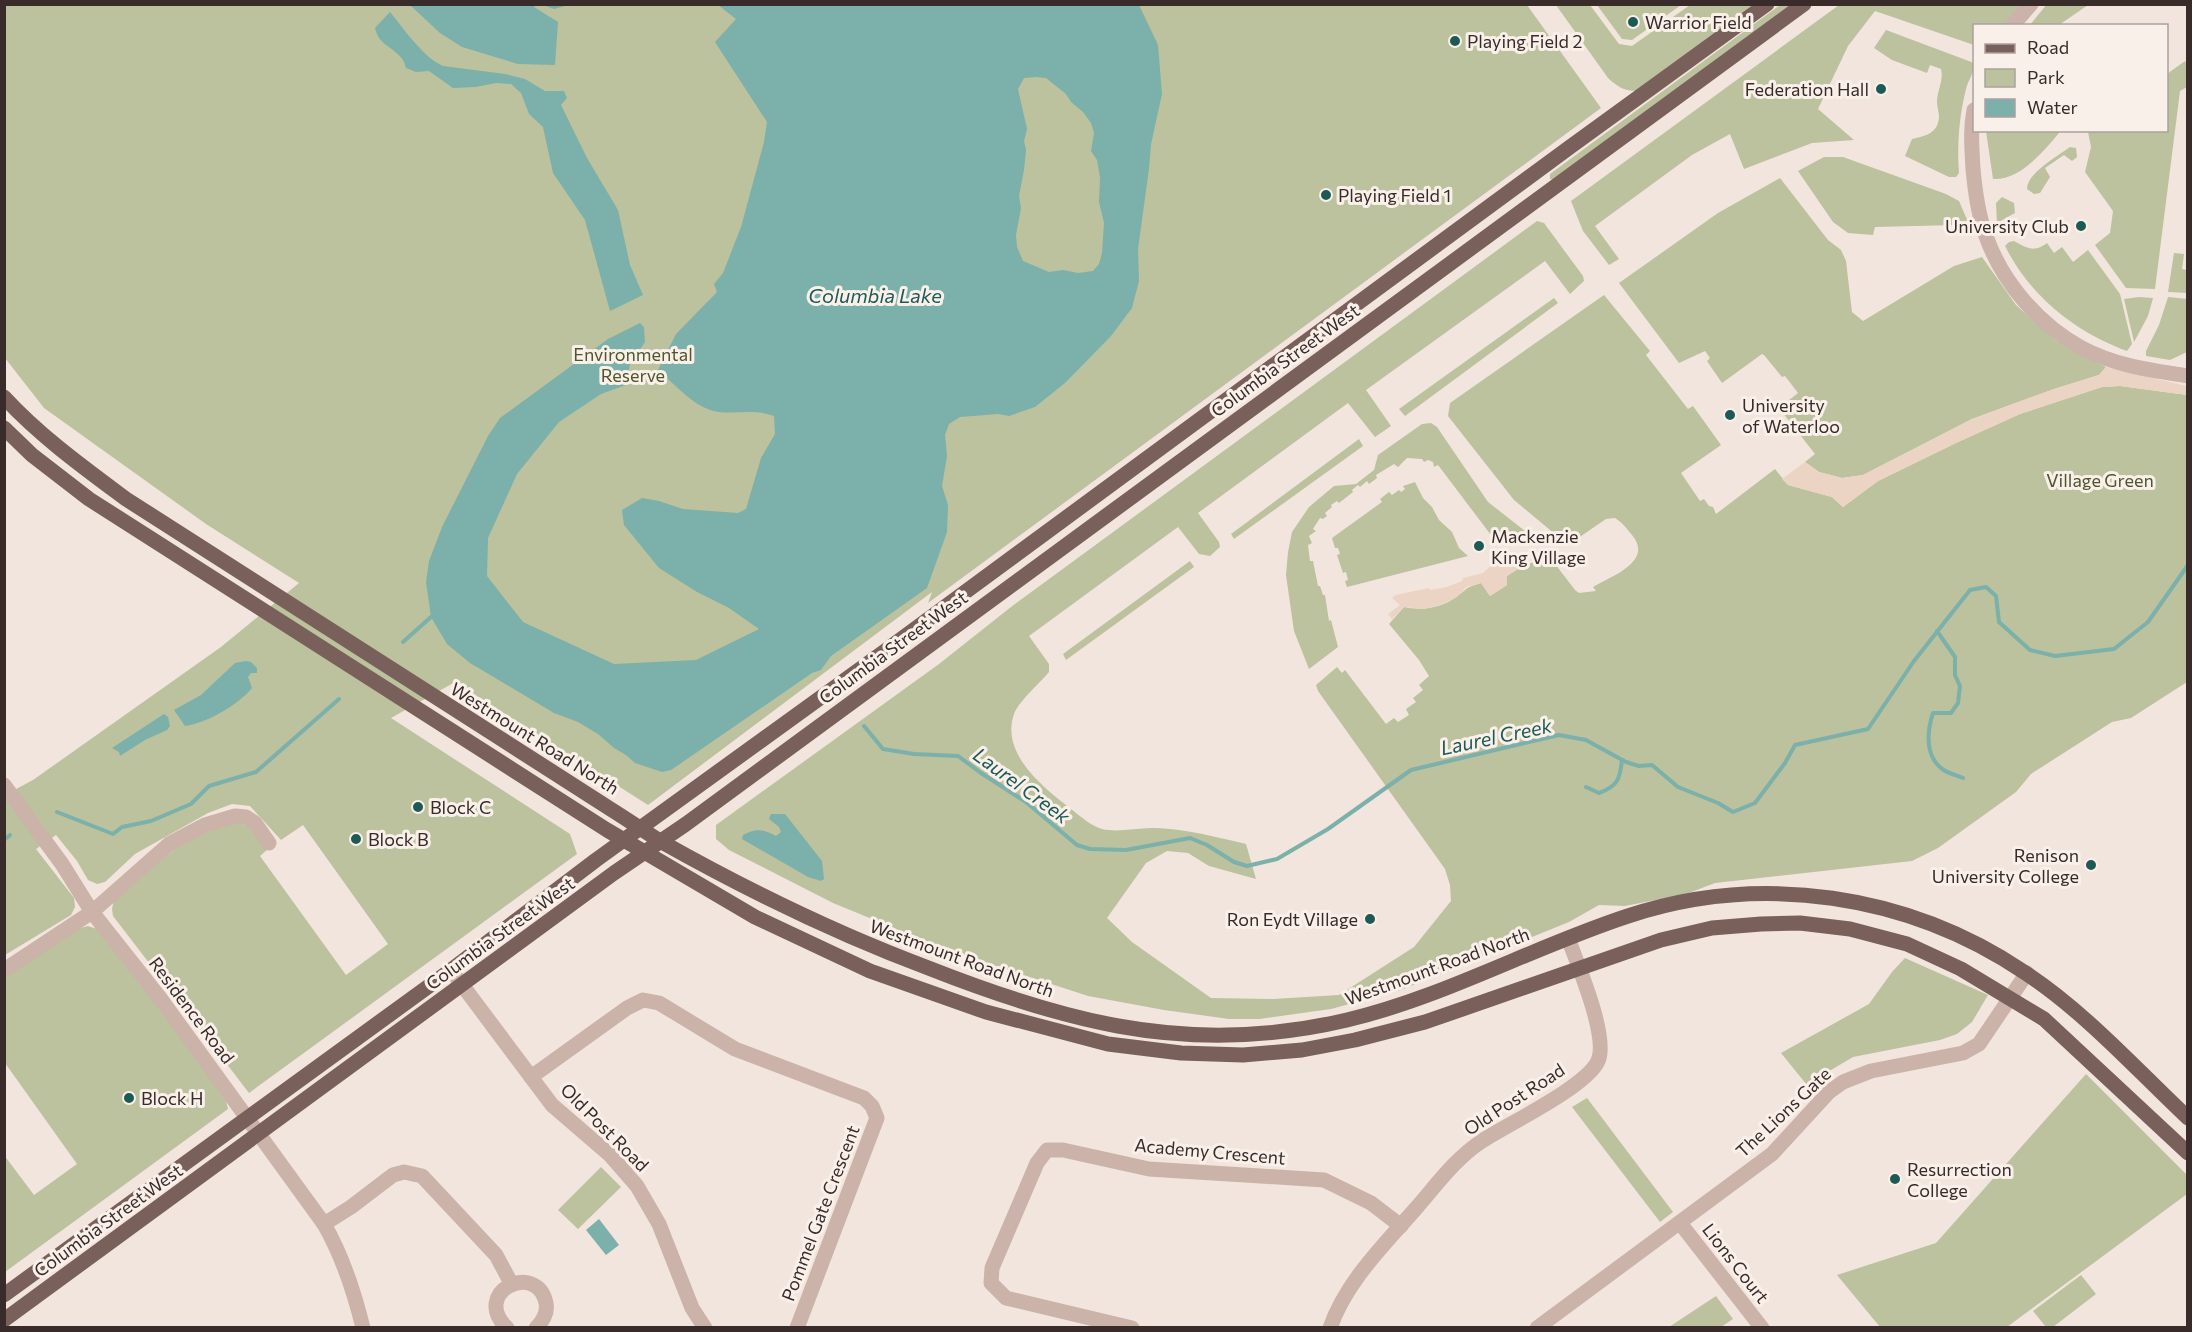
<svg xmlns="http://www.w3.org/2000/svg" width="2192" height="1332" viewBox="0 0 2192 1332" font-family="Commissioner,sans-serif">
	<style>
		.green { fill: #bbc29d }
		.plaza { fill: #ebd4c4 }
		.water { fill: #7cb0aa; fill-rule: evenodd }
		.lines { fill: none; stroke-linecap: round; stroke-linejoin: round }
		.stream { stroke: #7cb0aa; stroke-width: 4 }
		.minor { stroke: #cbb3a9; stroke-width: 15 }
		.major { stroke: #7a605a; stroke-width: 15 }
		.poi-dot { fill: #1e5a55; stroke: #faf0ea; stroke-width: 2 }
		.labels { text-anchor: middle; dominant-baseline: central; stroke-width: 6; stroke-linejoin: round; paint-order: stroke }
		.poi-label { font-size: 18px; fill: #382b29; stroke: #faf0ea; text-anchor: start }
		.park-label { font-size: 18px; fill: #4d562c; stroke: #faf0ea }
		.street-label { font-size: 18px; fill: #382b29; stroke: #faf0ea }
		.water-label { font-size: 20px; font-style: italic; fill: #1e5a55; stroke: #faf0ea }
	</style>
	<rect width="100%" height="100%" fill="#f2e5dd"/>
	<g class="green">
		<polygon points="2047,4 2088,4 2088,5 2059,25 2030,25"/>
		<polygon points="4,5 1527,5 1601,108 928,603 932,592 648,805 455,682 391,718 570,834 577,854 249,1093 113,916 112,909 114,899 182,843 229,820 249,826 268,849 260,856 346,975 388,944 303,825 281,840 250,806 232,804 208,813 135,854 105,882 97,884 88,880 77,861 56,835 36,849 74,898 75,907 71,915 5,955 5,795 33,780 221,647 299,583 206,524 44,408 5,358"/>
		<path d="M 1556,5 L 1590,5 L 1619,44 L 1632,46 L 1690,5 L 1756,5 L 1637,91 C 1624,91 1618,87 1608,78 Z"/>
		<polygon points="1597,5 1681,5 1632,40 1622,39"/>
		<polygon points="1780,5 1793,5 1554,180 1550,179 1550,174"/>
		<polygon points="1839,5 2023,5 2006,25 1974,26 1974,45 1875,11 1848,46 1818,109 1854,140 1812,143 1744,169 1730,134 1692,155 1595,226 1619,259 1609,265 1583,231 1571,201"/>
		<path d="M 1886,30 L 1974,63 C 1975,72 1968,80 1966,89 C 1959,117 1957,144 1959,173 L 1956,177 L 1949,177 L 1905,156 L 1912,139 C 1926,136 1938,133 1939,117 C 1939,112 1937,107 1937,102 C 1937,90 1944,81 1941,69 L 1930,65 L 1927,73 L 1892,60 L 1874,48 Z"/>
		<polygon points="2185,61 2187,65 2187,87 2180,91 2155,289 2126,288 2095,245 2110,233 2113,211 2085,172 2091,147 2088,132 2166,130 2167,74"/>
		<path d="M 2057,130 L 2059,133 C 2043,152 2020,180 1993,179 L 1986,131 Z"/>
		<path d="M 2070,147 L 2076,148 L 2077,157 L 2072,161 L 2064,155 L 2045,168 L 2050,177 L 2040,193 L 2034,194 L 2027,189 C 2027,173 2058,156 2070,147 Z"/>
		<polygon points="1824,157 1843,157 1946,194 1959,201 1968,222 1966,229 1958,230 1956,225 1875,227 1873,235 1848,233 1833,222 1798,171"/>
		<polygon points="1780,178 1828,240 1841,250 1846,261 1852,312 1863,321 1954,266 1982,257 2016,305 2055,340 2106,367 2099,375 2054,389 1972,419 1863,475 1842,478 1819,472 1805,462 1815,454 1779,408 1798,393 1785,376 1782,377 1764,355 1762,354 1722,383 1707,361 1710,358 1705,351 1679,363 1619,283 1718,213"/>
		<polygon points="2002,197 2014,203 2015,213 1997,223 1996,203"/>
		<path d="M 1537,221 L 1544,223 L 1583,276 L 1584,281 L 1570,294 L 1545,261 L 1366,390 L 1391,426 L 1375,437 L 1348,403 L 1198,513 L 1219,542 L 1220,547 L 1210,556 L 1199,554 L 1178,527 L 1029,636 L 1049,664 L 1049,672 C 1040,683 1018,702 1014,714 C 1000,754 1044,788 1071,809 C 1080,816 1091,826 1102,829 C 1120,833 1138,827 1156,828 C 1187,829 1216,837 1246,844 L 1256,879 L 1209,866 L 1188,853 L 1167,851 L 1146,863 L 1107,918 L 1132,942 L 1211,998 L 1273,999 L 1339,995 L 1414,947 L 1451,901 L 1450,885 L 1445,869 L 1318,691 L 1316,685 L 1337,667 L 1342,673 L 1345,670 L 1386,724 L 1394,718 L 1398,722 L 1409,715 L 1406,709 L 1416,702 L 1413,698 L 1423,690 L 1419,685 L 1429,676 L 1419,660 L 1389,624 L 1404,607 C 1421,611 1442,608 1456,597 C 1469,588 1464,588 1481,583 L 1490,596 L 1507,585 L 1507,576 L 1521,567 L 1549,556 L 1575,590 L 1579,593 L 1596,591 L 1593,587 C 1612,576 1654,561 1632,535 C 1627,529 1622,522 1615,518 L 1606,519 L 1568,545 L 1514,500 L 1448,416 L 1450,403 L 1604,295 L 1650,351 L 1646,355 L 1688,409 L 1693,406 L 1721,445 L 1681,473 L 1700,501 L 1704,499 L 1709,506 L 1713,507 L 1716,514 L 1775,469 L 1788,485 L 1832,497 L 1843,507 L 1878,481 L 1958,442 L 2020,414 L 2102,387 L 2120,386 L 2187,395 L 2187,682 L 2131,718 L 2112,722 L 2031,774 L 2016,792 L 1938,848 L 1912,861 L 1715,883 L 1686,894 L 1625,906 L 1599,905 L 1569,922 L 1401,990 L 1331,1009 L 1259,1019 L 1229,1019 L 1164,1010 L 1088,996 L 950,951 L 833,903 L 729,850 L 716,839 L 716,825 L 939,664 L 1011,607 Z"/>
		<path d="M 2014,241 C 2027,248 2034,253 2047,243 L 2054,253 L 2062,247 L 2073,262 L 2088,250 L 2120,294 L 2132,344 L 2127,351 C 2075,332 2030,296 2005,246 L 2009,242 Z"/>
		<polygon points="2174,253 2184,254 2182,269 2187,270 2187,293 2168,292"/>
		<polygon points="2139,297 2153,298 2148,316 2134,342 2124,299"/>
		<polygon points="2168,297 2188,299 2187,352 2170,360 2146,356 2146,351 2159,325"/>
		<polygon points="1554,298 1558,303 1405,416 1399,409"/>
		<polygon points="1431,423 1437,427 1488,502 1529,534 1497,543 1438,465 1434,467 1433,462 1428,460 1424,462 1422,459 1407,458 1398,467 1394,464 1376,475 1377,478 1369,484 1367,481 1360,487 1358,485 1352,490 1353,492 1339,503 1337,501 1331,505 1332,507 1325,513 1327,516 1323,519 1320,518 1313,529 1316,531 1309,536 1312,543 1308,545 1310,561 1313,561 1318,586 1320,586 1323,595 1325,595 1329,621 1331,620 1338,647 1309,669 1294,631 1286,575 1288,552 1292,532 1309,507 1334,486 1356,484 1374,470 1378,455 1422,424"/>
		<polygon points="1359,439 1363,446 1234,539 1231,534"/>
		<polygon points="1415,482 1423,498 1432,507 1439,520 1452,532 1459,548 1468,556 1347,587 1345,581 1348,580 1346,572 1343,573 1337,555 1340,554 1338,548 1335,548 1332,538 1382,502 1380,499 1389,492 1392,495 1399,490 1401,492 1405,489 1403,486"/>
		<polygon points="1190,561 1194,567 1066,660 1063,654"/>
		<polygon points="88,926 97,929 157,1003 226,1101 228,1109 5,1272 4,1155 34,1195 77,1164 5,1063 5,975 77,929"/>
		<polygon points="1905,958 1988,995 1972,1022 1957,1034 1940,1040 1853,1057 1831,1070 1811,1090 1781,1053 1869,1004 1892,972"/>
		<polygon points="2086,1074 2187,1175 2187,1194 2007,1327 1880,1327 1837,1275 1936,1243"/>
		<polygon points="1587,1098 1673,1212 1660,1222 1572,1107"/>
		<polygon points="601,1167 621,1187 578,1229 558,1210"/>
		<polygon points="2081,1275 2096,1294 2053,1327 2046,1327 2033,1311"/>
		<polygon points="1716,1296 1733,1319 1721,1327 1669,1327"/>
	</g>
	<g class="plaza">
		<polygon points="2106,367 2187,386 2187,395 2120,386 2102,387 2020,414 1958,442 1878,481 1843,507 1832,497 1788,485 1782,479 1805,462 1819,472 1842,478 1863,475 1972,419 2054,389 2099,375"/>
		<polygon points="1519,560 1521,567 1507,576 1507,585 1490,596 1481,583 1466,587 1457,597 1443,604 1425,609 1404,607 1392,619 1388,614 1400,605 1392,598 1396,595 1429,588 1430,590 1447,587 1462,581 1463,578 1483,573 1495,562 1499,567"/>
	</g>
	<g class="water">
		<polygon points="410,5 536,5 534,7 558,22 555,65 518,64 462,47 440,33"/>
		<polygon points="543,5 543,4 673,5 666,6 565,6 554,9"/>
		<path d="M 718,5 L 1139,5 L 1158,45 L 1162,94 L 1151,144 L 1149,169 L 1138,249 L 1139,281 L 1132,308 L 1111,336 L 1065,383 L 1035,407 L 1009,416 L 998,414 L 960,417 L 949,424 L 945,435 L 947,456 L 942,486 L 948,505 L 947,532 L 927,588 L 831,656 L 821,670 L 812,673 L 671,770 L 662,772 L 635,763 L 626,755 L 614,748 L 598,734 L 578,722 L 554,713 L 470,663 L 447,644 L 431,617 L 426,582 L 429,561 L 442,527 L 488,436 L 500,418 L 608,339 L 640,323 L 644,327 L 645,342 L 630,364 L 626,385 L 601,394 L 559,422 L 517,474 L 488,538 L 487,576 L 523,622 L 614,664 L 696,660 L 759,629 L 729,608 L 697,592 L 659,568 L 624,525 L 622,510 L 642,498 L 659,501 L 683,509 L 738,513 L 746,509 L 761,458 L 775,434 L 774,416 C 756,409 738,414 719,412 C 695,409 676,385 658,370 L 676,334 L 717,292 L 714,284 L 723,273 L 741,227 L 764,142 L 767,122 L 715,42 L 736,19 ZM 1036,77 L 1046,78 L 1066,94 L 1071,102 L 1083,112 L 1091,123 L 1094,133 L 1091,151 L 1097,160 L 1100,177 L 1099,202 L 1104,223 L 1102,253 L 1099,264 L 1093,271 L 1078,273 L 1063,270 L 1049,272 L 1023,261 L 1017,247 L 1016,235 L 1021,208 L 1019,196 L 1024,170 L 1026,150 L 1024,141 L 1027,129 L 1018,89 L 1024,78 Z"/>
		<path d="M 390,12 C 404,29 423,57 443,66 L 505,74 L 525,79 L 545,91 L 564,91 L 567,98 L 561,105 L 587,158 L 618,210 L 630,265 L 643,295 L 610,311 L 585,220 L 553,173 L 543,127 L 529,114 L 521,93 L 511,84 L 496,83 L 476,87 L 453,88 L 429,71 L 416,72 L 406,68 C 403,52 387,49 379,38 C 377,35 376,31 375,28 Z"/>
		<path d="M 246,661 L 251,662 L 257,668 L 257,673 L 251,673 L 248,677 L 252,688 C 238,705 207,723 185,726 L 174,710 L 201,695 L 235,663 Z"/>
		<polygon points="164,714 168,717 170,726 167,730 145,740 120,756 119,752 112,748"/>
		<path d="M 771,814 L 785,814 L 822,861 L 824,879 L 821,881 L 808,877 L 742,839 L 743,835 C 755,828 764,829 776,836 L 781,832 L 779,827 L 769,819 Z"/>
		<polygon points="599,1219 619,1245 606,1255 586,1230"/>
	</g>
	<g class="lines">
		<g class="stream">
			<path d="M 1937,631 L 1955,657 L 1955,675 L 1960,686 L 1958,703 L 1951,713 L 1933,713 C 1927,731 1925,755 1941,768 C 1946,773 1956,775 1963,778"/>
			<polyline points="403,642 431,617"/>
			<polyline points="864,726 883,749 914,754 958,756 981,773 1026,802 1077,845 1090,849 1126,850 1190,838 1207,845 1234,862 1247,866 1277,859 1328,829 1411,770 1559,735 1586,740 1626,762 1639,766 1652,765 1678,787 1718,803 1733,812 1755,803 1785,763 1795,745 1868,729 1914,661 1970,590 1986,587 1996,596 1999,622 2030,650 2055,656 2114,649 2148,622 2188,565"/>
			<path d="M 1586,787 L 1599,793 C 1618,786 1620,779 1622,760"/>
			<polyline points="57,812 113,834 122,827 151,821 191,804 209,786 256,772 339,699"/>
			<polyline points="4,840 10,835"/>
		</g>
		<g class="minor">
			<polyline points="2012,26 2031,4"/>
			<path d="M 1974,110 C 1970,130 1972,149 1973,169 C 1975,191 1978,215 1986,236 C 2002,282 2039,325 2082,348 C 2116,366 2151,370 2188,376"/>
			<path d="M 4,785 L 62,864 L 92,912 L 160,998 L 324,1224 C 343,1257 354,1291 363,1328"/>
			<polyline points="4,970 92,912 169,844 205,825 235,816 246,817 255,823 269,843"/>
			<polyline points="451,970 552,1105 610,1155 637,1186 659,1224 692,1308 705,1328"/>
			<polyline points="531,1077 627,1008 643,1000 659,1003 735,1049 864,1098 872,1106 877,1118 797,1328"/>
			<polyline points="1680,1223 1762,1328"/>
			<polyline points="324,1224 351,1207 393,1175 404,1172 422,1176 496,1255 511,1283"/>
			<path d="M 507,1328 C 470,1292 537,1260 546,1303 C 548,1313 543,1321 536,1328"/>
			<polyline points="1132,1328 1006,1298 991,1283 992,1268 1037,1163 1047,1150 1063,1150 1149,1169 1324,1180 1371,1203 1401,1226"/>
			<path d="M 1330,1328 C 1346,1281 1386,1243 1418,1206 C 1438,1183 1456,1158 1482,1141 C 1508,1124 1586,1087 1598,1061 C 1609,1037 1577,963 1568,938"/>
			<polyline points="1537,1328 1772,1154 1829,1092 1843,1082 1871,1071 1963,1053 1979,1044 2027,973"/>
		</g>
		<g class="major">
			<path d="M 4,397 C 40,436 83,467 126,499 C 249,578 372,657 495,735 C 534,760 573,785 612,810 C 628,820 644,831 660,841 C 747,890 837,934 931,969 C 992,993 1053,1014 1118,1026 C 1195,1040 1271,1038 1347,1020 C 1444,997 1533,947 1628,916 C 1761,872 1908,894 2024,972 C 2085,1012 2135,1068 2188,1118"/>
			<polyline points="4,428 32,455 89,499 607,830 755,917 870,971 986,1012 1108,1044 1181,1053 1243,1055 1302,1050 1355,1040 1425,1022 1661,940 1712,928 1761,924 1800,923 1850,929 1907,944 1961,969 2044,1019 2188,1153"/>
			<polyline points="4,1295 451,970 596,860 885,651 1570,147 1767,4"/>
			<polyline points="4,1320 614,873 686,824 1804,4"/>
		</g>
	</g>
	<g class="poi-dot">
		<circle cx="1633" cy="22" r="6"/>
		<circle cx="1455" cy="41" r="6"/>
		<circle cx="1881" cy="89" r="6"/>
		<circle cx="1326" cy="195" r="6"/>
		<circle cx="2081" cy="226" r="6"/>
		<circle cx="1730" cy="415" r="6"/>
		<circle cx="1479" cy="546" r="6"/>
		<circle cx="418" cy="807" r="6"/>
		<circle cx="356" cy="839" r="6"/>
		<circle cx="2091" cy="865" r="6"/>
		<circle cx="1370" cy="919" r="6"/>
		<circle cx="129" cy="1098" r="6"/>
		<circle cx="1895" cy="1179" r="6"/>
	</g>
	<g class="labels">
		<g class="poi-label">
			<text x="1645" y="22">Warrior Field</text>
			<text x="1467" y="41">Playing Field 2</text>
			<text x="1869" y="89" text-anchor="end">Federation Hall</text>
			<text x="1338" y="195">Playing Field 1</text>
			<text x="2069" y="226" text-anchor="end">University Club</text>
			<text x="1742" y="405">University<tspan x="1742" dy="21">of Waterloo</tspan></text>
			<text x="1491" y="536">Mackenzie<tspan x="1491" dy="21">King Village</tspan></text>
			<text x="430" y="807">Block C</text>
			<text x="368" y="839">Block B</text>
			<text x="2079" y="855" text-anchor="end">Renison<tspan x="2079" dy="21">University College</tspan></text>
			<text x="1358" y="919" text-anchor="end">Ron Eydt Village</text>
			<text x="141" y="1098">Block H</text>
			<text x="1907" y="1169">Resurrection<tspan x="1907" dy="21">College</tspan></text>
		</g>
		<g class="park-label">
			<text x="633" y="354">Environmental<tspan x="633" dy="21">Reserve</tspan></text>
			<text x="2100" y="480">Village Green</text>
		</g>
		<g class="street-label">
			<text transform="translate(1285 360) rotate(-36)">Columbia Street West</text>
			<text transform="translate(893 647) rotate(-36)">Columbia Street West</text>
			<text transform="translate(535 738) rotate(32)">Westmount Road North</text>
			<text transform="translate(500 933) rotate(-36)">Columbia Street West</text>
			<text transform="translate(962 958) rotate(20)">Westmount Road North</text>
			<text transform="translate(1437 966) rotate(-20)">Westmount Road North</text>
			<text transform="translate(192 1010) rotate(53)">Residence Road</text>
			<text transform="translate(1514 1099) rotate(-33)">Old Post Road</text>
			<text transform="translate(1783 1112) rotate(-43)">The Lions Gate</text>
			<text transform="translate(605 1127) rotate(45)">Old Post Road</text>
			<text transform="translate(1210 1151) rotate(5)">Academy Crescent</text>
			<text transform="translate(820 1213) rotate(-69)">Pommel Gate Crescent</text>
			<text transform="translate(108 1220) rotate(-36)">Columbia Street West</text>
			<text transform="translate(1736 1263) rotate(52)">Lions Court</text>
		</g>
		<g class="water-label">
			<text x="875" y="295">Columbia Lake</text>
			<text transform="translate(1496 736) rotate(-12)">Laurel Creek</text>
			<text transform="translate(1022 785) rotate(36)">Laurel Creek</text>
		</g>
	</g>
	<rect width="2192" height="1332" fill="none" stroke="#382b29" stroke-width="12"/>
	<rect x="1973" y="24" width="195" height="108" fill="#faf0ea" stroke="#aca19d" stroke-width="1.5"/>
	<rect x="1985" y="44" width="30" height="9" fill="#7a605a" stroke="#aca19d" stroke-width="1.5"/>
	<text x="2027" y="54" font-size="18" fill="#382b29">Road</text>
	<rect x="1985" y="69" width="30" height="18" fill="#bbc29d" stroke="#aca19d" stroke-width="1.5"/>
	<text x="2027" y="84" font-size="18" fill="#382b29">Park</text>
	<rect x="1985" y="99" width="30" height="18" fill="#7cb0aa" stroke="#aca19d" stroke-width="1.5"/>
	<text x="2027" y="114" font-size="18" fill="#382b29">Water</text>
</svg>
